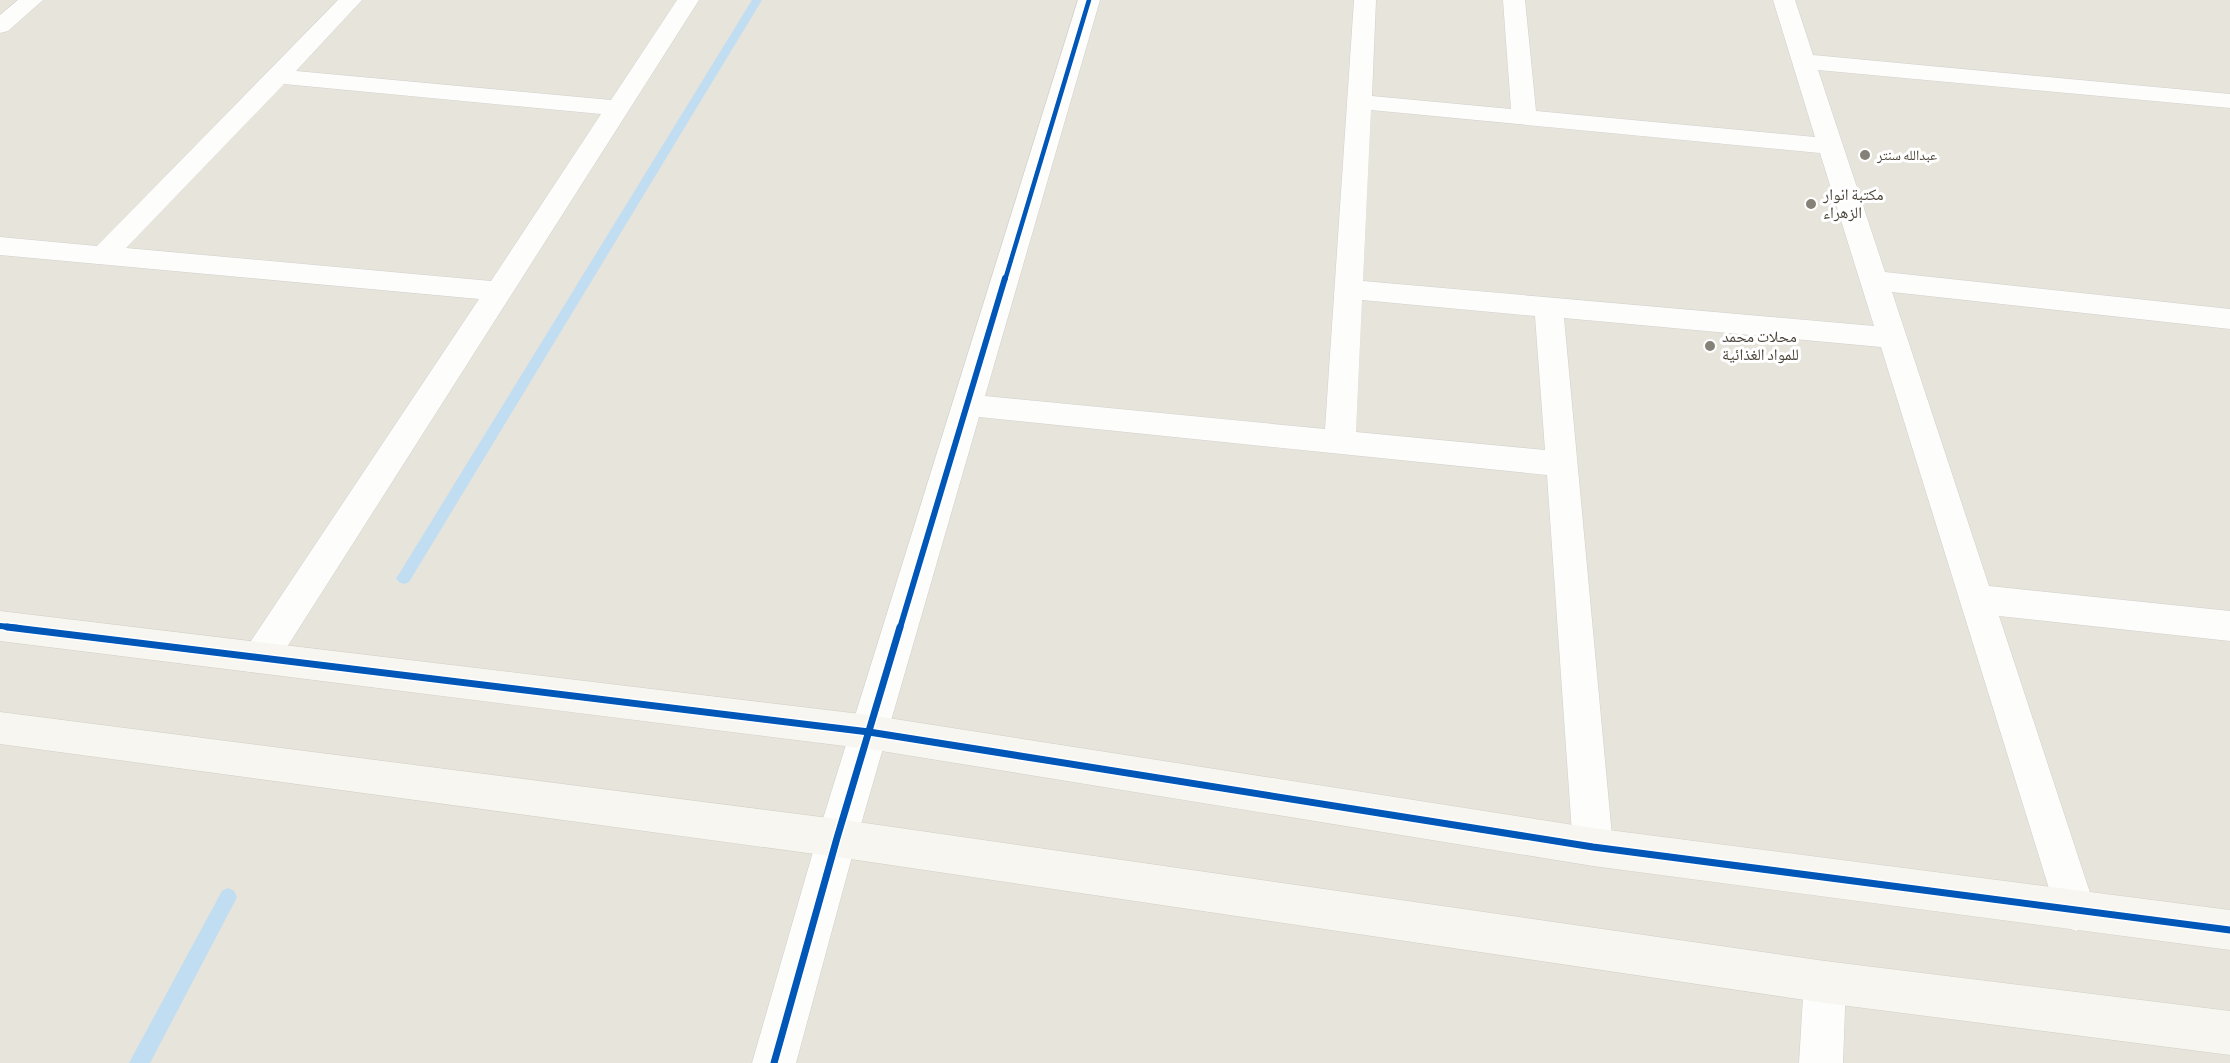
<svg xmlns="http://www.w3.org/2000/svg" width="2230" height="1063" viewBox="0 0 2230 1063" font-family="'Sofia Sans Condensed','Noto Naskh Arabic',sans-serif">
	<style>
		.residential { fill: #e7e4dc }
		.lines { fill: none; stroke-linecap: round; stroke-linejoin: round }
		.stream { fill: #c0ddf1; fill-rule: evenodd }
		.street-casing { stroke: #d2d0cb; stroke-width: 1 }
		.secondary-casing { stroke: #d3cfc5; stroke-width: 1 }
		.street { fill: #fdfdfc; fill-rule: evenodd }
		.secondary { fill: #f7f6f1; fill-rule: evenodd }
		.cycleway-far2-casing { stroke: #fff; stroke-width: 8 }
		.cycleway-far1-casing { stroke: #fff; stroke-width: 10 }
		.cycleway-casing { stroke: #fff; stroke-width: 10 }
		.cycleway-far2 { stroke: #0057b8; stroke-width: 4.5 }
		.cycleway-far1 { stroke: #0057b8; stroke-width: 6 }
		.cycleway { stroke: #0057b8; stroke-width: 7 }
		.poi-dot { fill: #868178; stroke: #fff; stroke-width: 2 }
		.labels { text-anchor: middle; dominant-baseline: central; stroke-width: 6; stroke-linejoin: round; paint-order: stroke }
		.far-poi-label { font-size: 14px; fill: #4b4439; stroke: #fff; text-anchor: start }
		.poi-label { font-size: 16px; fill: #4b4439; stroke: #fff; text-anchor: start }
	</style>
	<rect width="100%" height="100%" fill="#f4f2ee"/>
	<rect class="residential" x="0" y="0" width="2230" height="1063"/>
	<g class="lines">
		<g class="stream">
			<polygon points="752,0 762,0 409,582 404,584 399,582 396,578 399,574"/>
			<polygon points="228,888 234,891 237,897 234,903 150,1063 129,1063 222,891"/>
		</g>
		<g class="street-casing">
			<g id="street">
				<polygon points="18,0 43,0 8,31 0,33 0,15"/>
				<path d="M 338,0 L 362,0 L 296,71 L 611,100 L 677,0 L 699,0 L 273,669 L 260,673 L 247,669 L 242,658 L 247,647 L 479,299 L 0,255 L 0,237 L 97,246 ZM 284,84 L 601,114 L 491,281 L 126,248 Z"/>
				<path d="M 1078,0 L 1100,0 L 985,396 L 1325,429 L 1354,0 L 1376,0 L 1372,96 L 1511,109 L 1503,0 L 1525,0 L 1536,111 L 1815,137 L 1773,0 L 1795,0 L 1813,55 L 2230,94 L 2230,108 L 1818,70 L 1885,272 L 2230,309 L 2230,329 L 1892,292 L 1989,586 L 2230,611 L 2230,641 L 1999,616 L 2096,911 L 2090,925 L 2076,931 L 2062,925 L 2056,911 L 1881,347 L 1564,318 L 1613,847 L 1607,860 L 1593,866 L 1579,860 L 1573,847 L 1547,475 L 979,417 L 857,838 L 796,1063 L 752,1063 L 817,838 ZM 1371,110 L 1820,153 L 1874,326 L 1363,281 ZM 1362,300 L 1535,316 L 1545,450 L 1356,432 Z"/>
				<polygon points="1825,961 1840,967 1846,982 1843,1063 1799,1063 1804,982 1810,967"/>
			</g>
		</g>
		<g class="secondary-casing">
			<g id="secondary">
				<polygon points="0,611 869,715 1593,828 2230,910 2230,950 1593,866 869,749 0,641"/>
				<polygon points="0,712 837,819 1825,961 2230,1011 2230,1055 1825,1003 837,857 0,744"/>
			</g>
		</g>
		<use href="#street" class="street"/>
		<use href="#secondary" class="secondary"/>
		<g class="cycleway-far2-casing">
			<polyline id="cycleway-far2" points="1005,280 1089,0"/>
		</g>
		<g class="cycleway-far1-casing">
			<g id="cycleway-far1">
				<polyline points="0,626 19,628"/>
				<polyline points="900,628 1005,278"/>
			</g>
		</g>
		<g class="cycleway-casing">
			<g id="cycleway">
				<polyline points="7,627 869,732 1593,847 2230,930"/>
				<polyline points="774,1063 837,838 900,627"/>
			</g>
		</g>
		<use href="#cycleway-far2" class="cycleway-far2"/>
		<use href="#cycleway-far1" class="cycleway-far1"/>
		<use href="#cycleway" class="cycleway"/>
	</g>
	<g class="poi-dot">
		<circle cx="1865" cy="155" r="6"/>
		<circle cx="1811" cy="204" r="6"/>
		<circle cx="1710" cy="346" r="6"/>
	</g>
	<g class="labels">
		<g class="far-poi-label">
			<text x="1877" y="155">عبدالله سنتر</text>
		</g>
		<g class="poi-label">
			<text x="1823" y="195">مكتبة انوار<tspan x="1823" dy="18">الزهراء</tspan></text>
			<text x="1722" y="337">محلات محمد<tspan x="1722" dy="18">للمواد الغذائية</tspan></text>
		</g>
	</g>
</svg>
